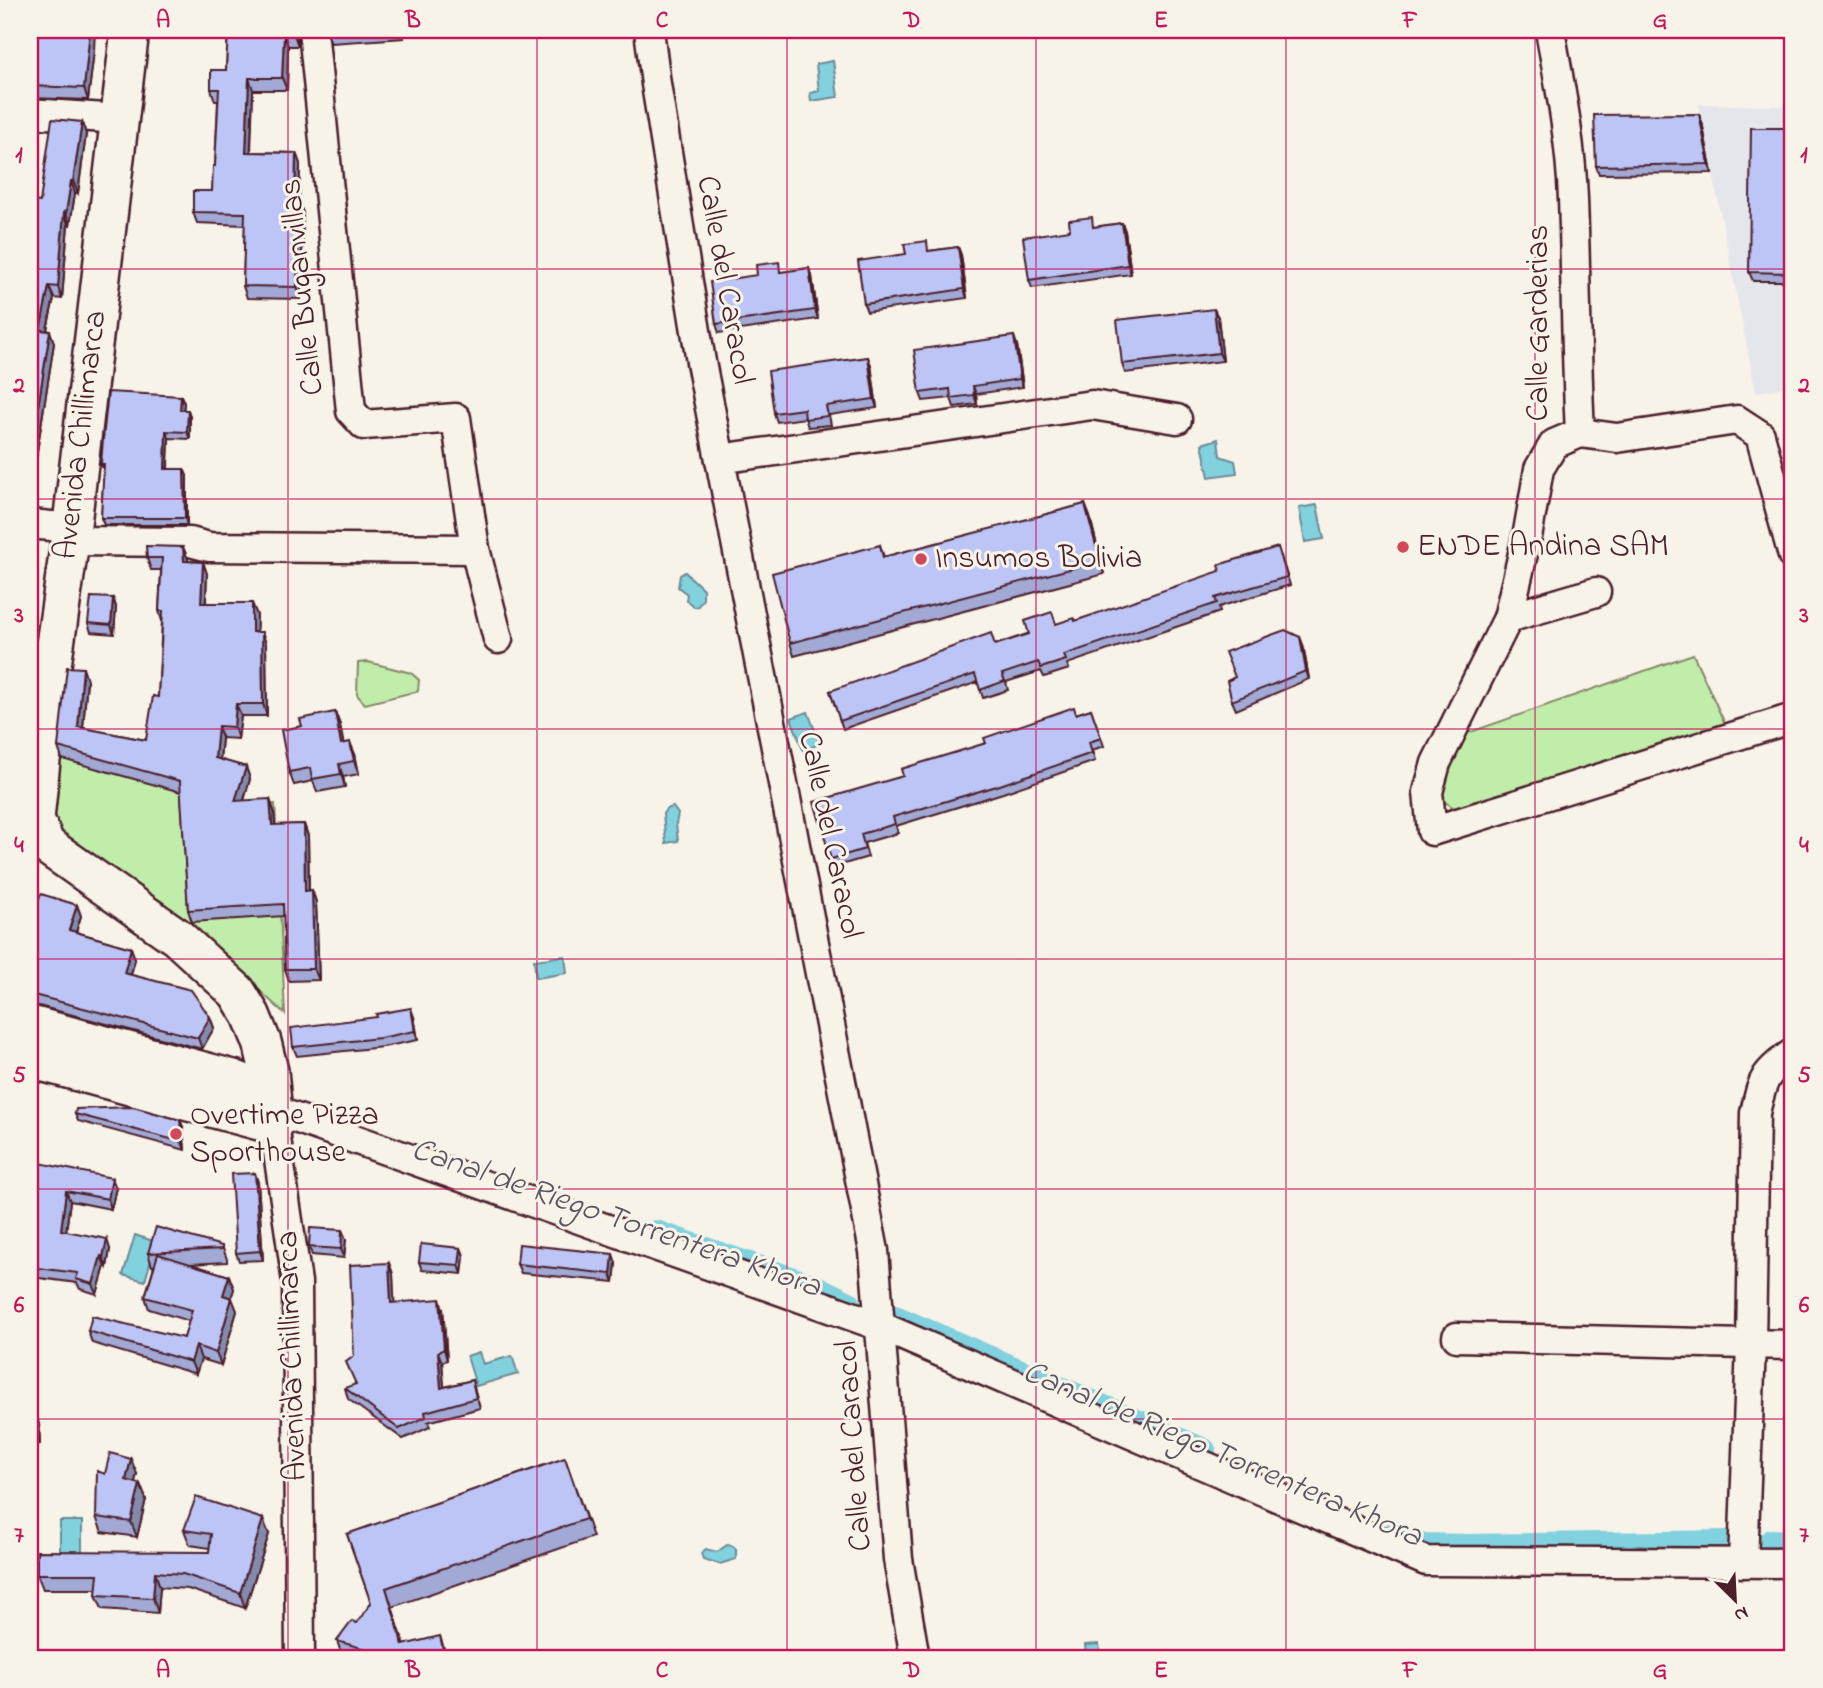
<svg xmlns="http://www.w3.org/2000/svg" width="1823" height="1688" viewBox="0 0 1823 1688" font-family="'Indie Flower',sans-serif">
	<style>
		.built { fill: #e5e5ec }
		.green { fill: #c1edaa; stroke: #86866a; stroke-width: 2 }
		.water { fill: #82d1de; stroke: #6c8a96; stroke-width: 2 }
		.lines { fill: none; stroke-linecap: round; stroke-linejoin: round }
		.canal { stroke: #82d1de; stroke-width: 24 }
		.minor-casing { stroke: #4a1f2b; stroke-width: 33 }
		.major-casing { stroke: #4a1f2b; stroke-width: 42 }
		.minor { stroke: #f7f3e8; stroke-width: 28 }
		.major { stroke: #f7f3e8; stroke-width: 37 }
		.wall { fill: #a2a9d4; stroke: #4a1f2b; stroke-width: 2 }
		.shaded-wall { fill: #848aac; stroke: #4a1f2b; stroke-width: 2 }
		.building { fill: #bcc5f6; stroke: #4a1f2b; stroke-width: 2 }
		.grid { fill: none; stroke: #c2185b; stroke-width: 2; stroke-opacity: 0.55 }
		.poi-dot { fill: #d1495b; stroke: #f7f3e8; stroke-width: 2.5 }
		.labels { text-anchor: middle; dominant-baseline: central; stroke-width: 6; stroke-linejoin: round; paint-order: stroke }
		.street-label { font-size: 32px; fill: #4a1f2b; stroke: #f7f3e8 }
		.poi-label { font-size: 32px; fill: #4a1f2b; stroke: #f7f3e8; text-anchor: start }
		.water-label { font-size: 33px; font-style: italic; fill: #5b5461; stroke: #f7f3e8 }
		.neatline { fill: none; stroke: #c2185b; stroke-width: 2.5 }
		.grid-label { font-size: 23px; text-anchor: middle; font-weight: bold; fill: #c2185b }
	</style>
	<rect width="100%" height="100%" fill="#f7f3e8"/>
	<filter id="ink" filterUnits="userSpaceOnUse"><feTurbulence type="fractalNoise" baseFrequency=".0143" numOctaves="2"/><feDisplacementMap in="SourceGraphic" scale="14" xChannelSelector="R" yChannelSelector="G"/><feConvolveMatrix kernelMatrix="1 2 1 2 8 2 1 2 1" color-interpolation-filters="sRGB"/></filter>
	<g filter="url(#ink)">
		<polygon class="built" points="1699,104 1793,107 1793,385 1756,393"/>
		<g class="green">
			<polygon points="1693,654 1726,726 1456,809 1445,802 1440,789 1462,735"/>
			<polygon points="368,662 411,673 419,680 418,691 365,704 357,695 358,663"/>
			<polygon points="60,758 185,793 262,805 275,804 285,1014 161,901 82,855 59,835 51,810"/>
		</g>
		<g class="water">
			<polygon points="833,61 838,97 811,101 810,93 819,91 816,64"/>
			<polygon points="1218,439 1220,456 1235,461 1237,473 1209,477 1202,444"/>
			<polygon points="1317,505 1324,539 1305,542 1299,508"/>
			<polygon points="685,572 703,589 703,599 698,606 694,607 686,600 687,594 678,587 680,575"/>
			<polygon points="808,712 820,744 803,750 791,718"/>
			<polygon points="673,807 678,814 676,824 678,841 666,843 663,814 666,809"/>
			<polygon points="565,956 567,973 536,978 534,960"/>
			<polygon points="135,1235 156,1242 145,1281 123,1275"/>
			<polygon points="479,1352 483,1364 512,1356 518,1374 476,1386 467,1356"/>
			<polygon points="60,1521 82,1521 82,1563 60,1562"/>
			<polygon points="727,1545 733,1546 736,1549 736,1559 720,1564 703,1559 701,1553 706,1549 717,1552"/>
			<polygon points="1099,1644 1101,1658 1086,1658 1085,1645"/>
		</g>
		<g class="lines">
			<g class="canal">
				<polyline points="656,1232 814,1286 849,1303"/>
				<polyline points="895,1317 1204,1450"/>
				<polyline points="1395,1533 1423,1545 1468,1546 1728,1542"/>
				<polyline points="1771,1541 1793,1542"/>
			</g>
			<g class="minor-casing">
				<g id="minor">
					<polyline points="313,30 351,411 364,425 456,418 475,549 498,639"/>
					<polyline points="649,30 656,84 701,362 874,1251 898,1559 915,1658"/>
					<path d="M 1550,30 C 1560,86 1571,142 1573,199 C 1576,277 1576,355 1580,433"/>
					<polyline points="30,113 121,119"/>
					<polyline points="1580,433 1554,444 1539,469 1528,532 1508,618 1436,763 1428,792 1432,831 1793,718"/>
					<polyline points="1580,433 1617,438 1737,420 1760,435 1793,556"/>
					<polyline points="720,459 1092,405 1177,419"/>
					<polyline points="30,524 72,528"/>
					<polyline points="70,541 190,542 209,547 475,549"/>
					<polyline points="1508,618 1596,592"/>
					<polyline points="273,1110 880,1326 1426,1561 1793,1563"/>
					<polyline points="274,1125 297,1282 300,1658"/>
					<polyline points="1457,1337 1793,1345"/>
					<path d="M 1743,1563 L 1751,1344 L 1755,1113 C 1763,1079 1763,1074 1793,1053"/>
				</g>
			</g>
			<g class="major-casing">
				<g id="major">
					<polyline points="30,1025 233,1079 270,1093"/>
					<polyline points="30,1059 274,1125 269,1071 262,1042 251,1015 237,992 177,937 46,845 35,819 48,693 70,541 130,30"/>
				</g>
			</g>
			<use href="#minor" class="minor"/>
			<use href="#major" class="major"/>
		</g>
		<g class="wall">
			<polygon points="30,30 94,51 88,100 30,98"/>
			<polygon points="228,30 297,30 298,46 288,46 287,90 253,90 251,152 296,153 300,164 299,203 303,213 301,299 247,298 243,286 245,225 197,223 193,212 212,191 215,166 218,101 215,101 211,89 226,70"/>
			<polygon points="326,30 403,30 404,38 331,43"/>
			<polygon points="1699,114 1702,122 1712,173 1599,174 1596,166"/>
			<polygon points="82,122 86,134 78,193 75,193 70,225 68,224 62,299 54,298 47,330 50,331 54,343 30,496 30,201 40,202"/>
			<polygon points="1793,128 1793,281 1753,281 1749,272"/>
			<polygon points="1122,223 1125,231 1131,274 1032,288 1029,280 1095,227"/>
			<polygon points="958,247 961,255 967,298 867,312 864,304 930,251"/>
			<polygon points="782,272 812,276 818,319 719,333 716,324"/>
			<polygon points="1218,317 1223,361 1125,373 1122,364"/>
			<polygon points="1017,345 1023,387 976,394 977,404 954,407 951,398 923,401 920,393"/>
			<polygon points="871,365 877,408 829,415 831,425 808,427 805,418 777,422 774,413"/>
			<polygon points="181,396 184,403 183,410 188,410 190,417 190,439 169,438 168,469 184,469 187,476 187,525 104,525 101,518 104,471 101,464"/>
			<polygon points="1085,504 1090,517 1104,574 794,656 790,643 880,545 884,557"/>
			<polygon points="183,547 188,561 203,562 207,574 206,603 257,615 256,632 262,632 266,644 267,716 241,716 238,739 222,738 220,760 246,767 250,779 244,801 274,811 275,825 304,824 308,836 309,890 312,890 316,902 319,980 289,981 285,969 284,916 192,922 188,910 181,792 62,759 58,747 87,680 83,728 146,740 158,697 162,621 159,611 161,570 151,570 147,558"/>
			<polygon points="1281,556 1290,585 1219,607 1220,612 1067,664 1069,669 1044,677 1041,671 1006,682 1008,690 983,698 978,682 843,729 830,691 995,645 1056,624 1075,621"/>
			<polygon points="113,598 116,607 114,634 91,632 88,623"/>
			<polygon points="1300,637 1303,645 1309,679 1236,710 1232,701 1235,677"/>
			<polygon points="1091,709 1104,746 1092,750 1095,761 1003,793 896,826 898,833 864,843 868,857 834,867 831,859 903,776 986,743"/>
			<polygon points="335,712 340,725 343,743 355,754 359,774 343,777 345,787 317,792 313,781 294,785 289,772 302,726"/>
			<polygon points="77,905 81,916 76,932 131,948 135,959 131,975 210,1017 214,1028 202,1049 35,1005 30,1005 30,923"/>
			<polygon points="414,1017 418,1040 383,1047 297,1056 293,1047"/>
			<polygon points="75,1114 180,1120 183,1127 185,1150 78,1121"/>
			<polygon points="30,1161 116,1188 111,1209 70,1201 66,1231 110,1249 107,1267 105,1266 97,1294 80,1289 77,1283 32,1277 30,1270 30,1257 37,1193 30,1193"/>
			<polygon points="258,1182 263,1260 239,1261 236,1253"/>
			<polygon points="346,1239 344,1258 312,1255 309,1247"/>
			<polygon points="222,1246 227,1259 227,1262 190,1264 229,1276 234,1289 231,1297 237,1311 221,1365 201,1359 196,1374 92,1343 88,1331 184,1338 189,1321 149,1309 145,1297 154,1266 152,1266 148,1253"/>
			<polygon points="461,1248 464,1256 462,1274 422,1270 419,1262"/>
			<polygon points="389,1263 393,1274 394,1303 443,1309 447,1360 442,1362 444,1387 472,1380 480,1408 428,1422 430,1427 403,1439 348,1399 345,1388 355,1385 354,1356"/>
			<polygon points="616,1263 614,1282 521,1273 517,1264"/>
			<polygon points="37,1419 39,1424 40,1444 30,1445 30,1420"/>
			<polygon points="565,1458 593,1537 392,1607 404,1645 446,1655 447,1658 343,1658 337,1641 357,1623 371,1603 347,1534"/>
			<polygon points="105,1474 137,1474 135,1482 140,1484 146,1499 137,1537 102,1532 96,1517"/>
			<polygon points="184,1530 269,1534 245,1608 188,1589 160,1587 158,1613 102,1609 96,1595 97,1589 43,1589 37,1574 209,1552 210,1548 190,1545"/>
		</g>
		<g class="shaded-wall">
			<polygon points="90,30 95,30 94,51 88,100 84,88"/>
			<polygon points="294,30 297,30 298,46 294,34"/>
			<polygon points="284,35 288,46 287,90 282,78"/>
			<polygon points="249,78 253,90 250,164 246,152"/>
			<polygon points="1699,114 1702,122 1712,173 1709,164"/>
			<polygon points="82,122 86,134 78,193 73,181"/>
			<polygon points="296,153 300,164 299,203 303,213 301,299 297,287 295,201"/>
			<polygon points="71,181 75,193 70,225 66,213"/>
			<polygon points="64,212 68,224 62,299 58,287"/>
			<polygon points="1122,223 1125,231 1131,274 1128,265"/>
			<polygon points="958,247 961,255 967,298 964,289"/>
			<polygon points="809,268 812,276 818,319 815,310"/>
			<polygon points="49,286 54,298 44,342 40,330"/>
			<polygon points="1214,309 1218,317 1223,361 1219,353"/>
			<polygon points="50,331 54,343 30,496 30,457"/>
			<polygon points="1014,336 1017,345 1023,387 1020,379"/>
			<polygon points="868,357 871,365 877,408 874,399"/>
			<polygon points="973,386 976,394 977,404 974,395"/>
			<polygon points="181,396 184,403 183,417 180,410"/>
			<polygon points="188,410 190,417 190,439 187,432"/>
			<polygon points="166,431 169,438 167,477 165,469"/>
			<polygon points="184,469 187,476 187,525 185,518"/>
			<polygon points="1085,504 1090,517 1104,574 1100,561"/>
			<polygon points="183,547 188,559 188,573 184,561"/>
			<polygon points="203,562 207,574 205,615 201,603"/>
			<polygon points="113,598 116,607 114,634 111,625"/>
			<polygon points="252,603 257,615 256,644 252,632"/>
			<polygon points="262,632 266,644 267,716 263,704"/>
			<polygon points="1300,637 1303,645 1309,679 1306,671"/>
			<polygon points="83,668 87,680 82,739 78,727"/>
			<polygon points="236,704 241,716 238,739 234,727"/>
			<polygon points="335,712 340,725 346,756 341,744"/>
			<polygon points="218,726 222,738 219,770 215,758"/>
			<polygon points="350,742 355,754 359,774 354,761"/>
			<polygon points="339,764 343,777 345,787 341,774"/>
			<polygon points="246,767 250,779 240,813 235,801"/>
			<polygon points="270,799 274,811 276,837 272,825"/>
			<polygon points="304,824 308,836 309,903 305,891"/>
			<polygon points="312,890 316,902 319,980 314,969"/>
			<polygon points="77,905 81,916 73,941 69,930"/>
			<polygon points="131,948 135,959 128,984 124,973"/>
			<polygon points="411,1008 414,1017 418,1040 415,1031"/>
			<polygon points="210,1017 214,1028 202,1049 198,1038"/>
			<polygon points="180,1120 183,1127 185,1150 182,1142"/>
			<polygon points="255,1173 258,1182 263,1260 260,1251"/>
			<polygon points="112,1178 116,1188 111,1209 108,1199"/>
			<polygon points="66,1191 70,1201 65,1240 61,1230"/>
			<polygon points="342,1230 346,1239 344,1258 341,1249"/>
			<polygon points="107,1239 110,1249 107,1267 103,1257"/>
			<polygon points="461,1248 464,1256 462,1274 459,1265"/>
			<polygon points="613,1254 616,1263 614,1282 611,1274"/>
			<polygon points="101,1256 105,1266 97,1294 93,1284"/>
			<polygon points="389,1263 393,1274 395,1314 391,1303"/>
			<polygon points="229,1276 234,1289 228,1308 223,1295"/>
			<polygon points="232,1298 237,1311 221,1365 216,1353"/>
			<polygon points="440,1299 443,1309 447,1360 444,1349"/>
			<polygon points="196,1346 201,1359 196,1374 191,1362"/>
			<polygon points="438,1352 442,1362 445,1398 441,1388"/>
			<polygon points="37,1419 39,1424 40,1444 38,1440"/>
			<polygon points="131,1459 137,1474 131,1495 126,1480"/>
			<polygon points="140,1484 146,1499 137,1537 131,1522"/>
			<polygon points="263,1519 269,1534 245,1608 240,1593"/>
			<polygon points="155,1572 160,1587 158,1613 153,1598"/>
			<polygon points="386,1588 392,1607 409,1658 403,1645"/>
			<polygon points="440,1636 446,1655 447,1658 445,1658"/>
		</g>
		<g class="building">
			<polygon points="30,30 90,30 84,88 30,86"/>
			<polygon points="228,30 294,30 294,34 284,35 282,78 249,78 246,152 296,153 295,201 299,201 297,287 243,286 245,213 193,212 193,191 212,191 213,166 215,166 219,89 211,89 211,70 226,70"/>
			<polygon points="1699,114 1709,164 1596,166 1594,115"/>
			<polygon points="52,119 82,122 73,181 71,181 66,213 64,212 58,287 49,286 40,330 50,331 30,457 30,201 40,202"/>
			<polygon points="1751,128 1793,128 1793,273 1749,272"/>
			<polygon points="1092,217 1093,227 1122,223 1128,265 1029,280 1023,237 1070,230 1069,220"/>
			<polygon points="927,241 928,251 958,247 964,289 864,304 858,261 906,254 904,244"/>
			<polygon points="779,262 780,272 809,268 815,310 716,324 710,282 757,275 756,265"/>
			<polygon points="1214,309 1219,353 1122,364 1117,320"/>
			<polygon points="1014,336 1020,379 973,386 974,395 951,398 950,389 920,393 914,350"/>
			<polygon points="868,357 874,399 826,406 828,416 805,419 804,409 774,413 768,371"/>
			<polygon points="108,392 181,396 180,410 188,410 187,432 166,431 165,469 184,469 185,518 101,518 104,464 101,464 103,439"/>
			<polygon points="1085,504 1100,561 790,643 772,573 880,545 883,557"/>
			<polygon points="146,546 183,547 184,561 203,562 201,603 252,603 252,632 262,632 263,704 236,704 234,727 218,726 215,758 246,767 235,801 270,799 272,825 304,824 305,891 312,890 314,969 285,969 283,904 188,910 180,781 58,747 67,667 83,668 78,727 146,740 153,696 158,697 163,611 159,611 162,558 147,558"/>
			<polygon points="1278,547 1287,577 1215,598 1217,603 1064,655 1066,660 1041,668 1038,662 1002,674 1005,681 980,690 975,674 840,721 830,691 991,633 995,645 1029,634 1025,621 1052,612 1056,624 1074,618 1075,621 1220,571 1218,565"/>
			<polygon points="91,597 113,598 111,625 88,623"/>
			<polygon points="1285,630 1300,637 1306,671 1232,701 1227,681 1235,677 1225,652"/>
			<polygon points="1074,707 1076,714 1091,709 1101,738 1089,742 1092,753 1000,785 893,817 895,824 861,834 865,849 831,859 814,802 903,776 901,769 986,743 984,738"/>
			<polygon points="335,712 341,744 350,742 354,761 339,764 341,774 312,779 310,768 289,772 281,730 302,726 300,719"/>
			<polygon points="41,894 77,905 69,930 131,948 124,973 191,990 210,1017 198,1038 30,994 30,923"/>
			<polygon points="411,1008 415,1031 380,1038 293,1047 291,1028 377,1017 376,1014"/>
			<polygon points="133,1107 180,1120 182,1142 75,1114 76,1109"/>
			<polygon points="30,1161 112,1178 108,1199 66,1191 61,1230 107,1239 103,1257 101,1256 93,1284 76,1279 78,1273 30,1267 30,1257 38,1183 30,1183"/>
			<polygon points="255,1173 260,1251 236,1253 231,1174"/>
			<polygon points="156,1227 222,1246 222,1249 148,1253"/>
			<polygon points="310,1228 342,1230 341,1249 309,1247"/>
			<polygon points="421,1244 461,1248 459,1265 419,1262"/>
			<polygon points="519,1244 613,1254 611,1274 517,1264"/>
			<polygon points="158,1254 229,1276 223,1295 232,1298 216,1353 196,1346 191,1362 88,1331 92,1316 184,1338 192,1310 145,1297"/>
			<polygon points="389,1263 391,1303 440,1299 444,1349 438,1352 441,1388 472,1380 476,1398 425,1412 426,1417 399,1429 345,1388 356,1384 346,1362 354,1356 350,1265"/>
			<polygon points="37,1419 38,1440 30,1441 30,1420"/>
			<polygon points="110,1453 131,1459 126,1480 140,1484 131,1522 96,1517 97,1471 105,1474"/>
			<polygon points="565,1458 586,1519 386,1588 403,1645 440,1636 445,1658 345,1658 369,1650 337,1641 352,1621 357,1623 371,1603 347,1534"/>
			<polygon points="196,1497 263,1519 240,1593 183,1574 155,1572 153,1598 96,1595 98,1574 37,1574 37,1551 209,1552 211,1534 184,1530"/>
		</g>
	</g>
	<path class="grid" d="M 288,30 L 288,1658M 537,30 L 537,1658M 787,30 L 787,1658M 1036,30 L 1036,1658M 1286,30 L 1286,1658M 1535,30 L 1535,1658M 30,269 L 1793,269M 30,499 L 1793,499M 30,729 L 1793,729M 30,959 L 1793,959M 30,1189 L 1793,1189M 30,1419 L 1793,1419"/>
	<g class="poi-dot">
		<circle cx="1403" cy="547" r="7"/>
		<circle cx="921" cy="559" r="7"/>
		<circle cx="176" cy="1134" r="7"/>
	</g>
	<g class="labels">
		<g class="street-label">
			<text transform="translate(724 280) rotate(80)">Calle del Caracol</text>
			<text transform="translate(303 287) rotate(-96)">Calle Buganvillas</text>
			<text transform="translate(1539 323) rotate(-90)">Calle Garderias</text>
			<text transform="translate(82 435) rotate(-83)">Avenida Chillimarca</text>
			<text transform="translate(829 835) rotate(78)">Calle del Caracol</text>
			<text transform="translate(293 1356) rotate(-92)">Avenida Chillimarca</text>
			<text transform="translate(855 1446) rotate(-94)">Calle del Caracol</text>
		</g>
		<g class="poi-label">
			<text x="1417" y="547">ENDE Andina SAM</text>
			<text x="935" y="559">Insumos Bolivia</text>
			<text x="190" y="1116">Overtime Pizza<tspan x="190" dy="37">Sporthouse</tspan></text>
		</g>
		<g class="water-label">
			<text transform="translate(616 1219) rotate(19)">Canal de Riego Torrentera Khora</text>
			<text transform="translate(1222 1455) rotate(23)">Canal de Riego Torrentera Khora</text>
		</g>
	</g>
	<rect width="1823" height="1688" fill="none" stroke="#f7f3e8" stroke-width="77"/>
	<g transform="translate(1735 1600) rotate(156)" stroke="#f7f3e8" stroke-width="5" paint-order="stroke">
	<path d="M0-5L12 26L0 18L-12 26Z" fill="#4a1f2b"/>
	<text y="-10" font-size="19" font-weight="bold" text-anchor="middle" fill="#4a1f2b">N</text>
	</g>
	<rect x="38" y="38" width="1746" height="1612" class="neatline"/>
	<g class="grid-label">
		<text x="163" y="27">A</text>
		<text x="413" y="27">B</text>
		<text x="662" y="27">C</text>
		<text x="912" y="27">D</text>
		<text x="1161" y="27">E</text>
		<text x="1410" y="27">F</text>
		<text x="1660" y="27">G</text>
		<text x="19" y="162">1</text>
		<text x="1804" y="162">1</text>
		<text x="19" y="392">2</text>
		<text x="1804" y="392">2</text>
		<text x="19" y="622">3</text>
		<text x="1804" y="622">3</text>
		<text x="19" y="852">4</text>
		<text x="1804" y="852">4</text>
		<text x="19" y="1082">5</text>
		<text x="1804" y="1082">5</text>
		<text x="19" y="1312">6</text>
		<text x="1804" y="1312">6</text>
		<text x="19" y="1542">7</text>
		<text x="1804" y="1542">7</text>
		<text x="163" y="1677">A</text>
		<text x="413" y="1677">B</text>
		<text x="662" y="1677">C</text>
		<text x="912" y="1677">D</text>
		<text x="1161" y="1677">E</text>
		<text x="1410" y="1677">F</text>
		<text x="1660" y="1677">G</text>
	</g>
</svg>
